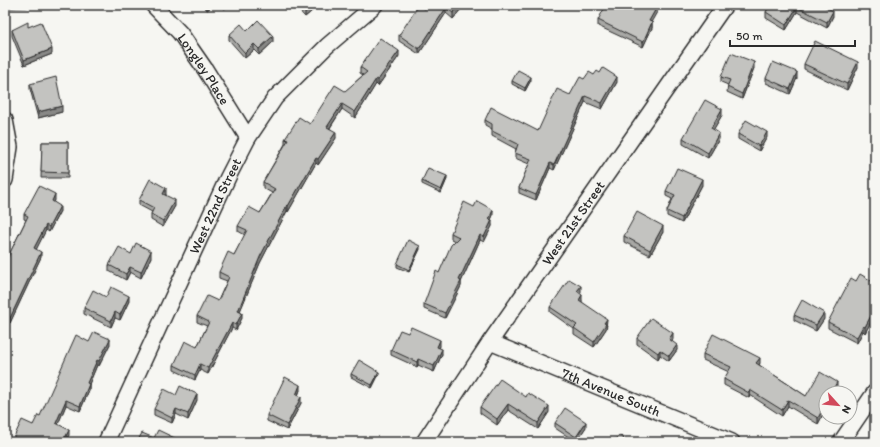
<svg xmlns="http://www.w3.org/2000/svg" width="880" height="447" viewBox="0 0 880 447" font-family="Itim,sans-serif">
	<style>
		.lines { fill: none; stroke-linecap: round; stroke-linejoin: round }
		.minor-casing { stroke: #2b2b2b; stroke-width: 18 }
		.minor { stroke: #f6f6f2; stroke-width: 15 }
		.wall { fill: #a8a8a5; stroke: #2b2b2b }
		.shaded-wall { fill: #888886; stroke: #2b2b2b }
		.building { fill: #c3c3c0; stroke: #2b2b2b }
		.labels { text-anchor: middle; dominant-baseline: central; stroke-width: 4; stroke-linejoin: round; paint-order: stroke }
		.street-label { font-size: 14px; fill: #2b2b2b; stroke: #f6f6f2 }
	</style>
	<rect width="100%" height="100%" fill="#f6f6f2"/>
	<filter id="ink" filterUnits="userSpaceOnUse"><feTurbulence type="fractalNoise" baseFrequency=".025" numOctaves="2"/><feDisplacementMap in="SourceGraphic" scale="8" xChannelSelector="R" yChannelSelector="G"/><feConvolveMatrix kernelMatrix="1 2 1 2 8 2 1 2 1" color-interpolation-filters="sRGB"/></filter>
	<g filter="url(#ink)">
		<g class="lines">
			<g class="minor-casing">
				<g id="minor">
					<path id="s1" d="M 153,5 L 180,33 L 205,69 L 248,138"/>
					<polyline points="5,120 10,147 5,180"/>
					<path id="s2" d="M 490,342 L 732,442"/>
					<path id="s3" d="M 106,442 L 228,177 L 248,138 L 275,98 L 327,46 L 375,5"/>
					<path id="s4" d="M 424,442 L 490,342 L 725,5"/>
					<polyline points="841,442 875,392"/>
				</g>
			</g>
			<use href="#minor" class="minor"/>
		</g>
		<g class="wall">
			<polygon points="6,5 27,5 27,7 7,8"/>
			<polygon points="203,5 214,5 207,10"/>
			<polygon points="221,5 229,5 224,9"/>
			<polygon points="294,5 319,5 305,17"/>
			<polygon points="428,5 464,5 453,19 446,13 419,54 399,41 399,35 425,9"/>
			<polygon points="770,5 822,5 833,16 827,28 797,12 786,30 766,18 766,12"/>
			<polygon points="616,7 652,22 652,28 643,47 598,26 598,20"/>
			<polygon points="28,27 52,54 24,65 12,36 12,30"/>
			<polygon points="247,31 273,42 259,55 254,50 245,58 229,40 229,35"/>
			<polygon points="399,56 378,86 376,84 355,118 342,109 330,128 336,138 318,165 316,163 288,212 287,211 260,263 240,311 242,318 236,330 232,328 208,374 200,370 195,380 174,370 174,365 197,347 207,326 197,322 197,316 218,301 227,281 219,278 219,272 234,255 245,235 238,231 238,226 260,213 272,193 263,188 263,182 285,144 285,139 310,124 363,75 360,73 360,67"/>
			<polygon points="804,64 858,67 847,90 804,69"/>
			<polygon points="754,68 742,99 727,92 728,85 721,82 721,77"/>
			<polygon points="594,75 617,82 602,109 585,102 554,170 550,168 536,200 519,193 519,188 529,164 515,158 515,153 516,149 492,136 492,129 485,125 485,120 538,131 584,79"/>
			<polygon points="766,78 797,78 790,94 766,83"/>
			<polygon points="531,80 525,91 512,84 512,81"/>
			<polygon points="30,84 62,112 38,118 30,89"/>
			<polygon points="722,115 713,130 719,139 708,158 683,144 683,138"/>
			<polygon points="738,134 767,137 759,151 738,139"/>
			<polygon points="42,142 68,142 68,178 41,178"/>
			<polygon points="447,179 441,193 422,184 422,181"/>
			<polygon points="702,185 682,223 667,216 667,211 672,199 666,196 666,191"/>
			<polygon points="166,194 166,195 175,206 163,227 151,220 151,214 152,212 139,205 139,200"/>
			<polygon points="55,200 54,202 60,211 49,232 46,230 36,249 41,257 10,323 7,321 5,325 5,263 26,220 24,219 24,214"/>
			<polygon points="474,207 493,215 491,220 492,226 484,242 480,240 461,282 461,286 445,318 424,309 424,304 455,241 451,239 451,233"/>
			<polygon points="663,232 650,255 624,242 624,236"/>
			<polygon points="420,249 409,272 397,267 397,264"/>
			<polygon points="131,254 151,257 141,278 130,272 126,280 109,271 109,265"/>
			<polygon points="856,281 875,283 875,314 865,333 863,331 857,343 828,328 828,322"/>
			<polygon points="581,292 579,293 582,301 582,302 607,325 606,329 594,347 574,334 574,329 550,312 550,307"/>
			<polygon points="106,297 129,301 120,320 115,318 111,327 84,314 84,308"/>
			<polygon points="794,315 824,319 816,331 794,320"/>
			<polygon points="408,333 440,346 439,348 442,354 434,372 418,365 417,367 391,355 391,350"/>
			<polygon points="637,338 673,339 672,341 677,350 669,361 660,355 658,359 637,344"/>
			<polygon points="110,344 99,366 97,365 89,384 89,390 80,411 66,405 58,424 69,435 65,442 13,442 13,439 33,425 40,416"/>
			<polygon points="703,354 760,363 759,365 806,396 837,388 826,393 826,409 818,424 788,406 782,416 750,395 749,398 724,385 724,379 729,372 703,360"/>
			<polygon points="351,374 379,374 372,388 351,377"/>
			<polygon points="300,390 298,396 301,403 287,430 267,421 267,415"/>
			<polygon points="176,395 197,400 188,420 176,414 172,423 154,415 154,409"/>
			<polygon points="526,397 549,412 538,429 508,410 497,425 480,413 480,407"/>
			<polygon points="555,423 586,427 576,442 555,428"/>
		</g>
		<g class="shaded-wall">
			<polygon points="207,5 214,5 207,10"/>
			<polygon points="224,5 229,5 224,9"/>
			<polygon points="313,5 319,5 305,17 305,12"/>
			<polygon points="459,5 464,5 453,19 453,13"/>
			<polygon points="658,5 661,5 649,26 649,21"/>
			<polygon points="797,7 797,12 786,30 786,25"/>
			<polygon points="446,8 446,13 419,54 419,49"/>
			<polygon points="833,11 833,16 827,28 827,22"/>
			<polygon points="652,22 652,28 643,47 643,42"/>
			<polygon points="273,36 273,42 259,55 259,49"/>
			<polygon points="254,44 254,50 245,58 245,53"/>
			<polygon points="52,49 52,54 24,65 24,60"/>
			<polygon points="399,51 399,56 378,86 378,80"/>
			<polygon points="754,62 754,68 742,99 742,94"/>
			<polygon points="858,62 858,67 847,90 847,84"/>
			<polygon points="797,72 797,78 790,94 790,89"/>
			<polygon points="531,77 531,80 525,91 525,88"/>
			<polygon points="617,77 617,82 602,109 602,103"/>
			<polygon points="376,79 376,84 355,118 355,112"/>
			<polygon points="585,96 585,102 554,170 554,165"/>
			<polygon points="342,104 342,109 327,132 327,127"/>
			<polygon points="62,106 62,112 38,118 38,112"/>
			<polygon points="722,109 722,115 711,134 711,128"/>
			<polygon points="336,132 336,138 318,165 318,159"/>
			<polygon points="767,132 767,137 759,151 759,146"/>
			<polygon points="719,133 719,139 708,158 708,153"/>
			<polygon points="316,158 316,163 288,212 288,206"/>
			<polygon points="550,163 550,168 536,200 536,195"/>
			<polygon points="447,176 447,179 441,193 441,190"/>
			<polygon points="702,179 702,185 682,223 682,218"/>
			<polygon points="166,188 166,194 163,199 163,194"/>
			<polygon points="55,194 55,200 52,207 52,201"/>
			<polygon points="175,200 175,206 163,227 163,221"/>
			<polygon points="287,205 287,211 260,263 238,316 238,311 260,257"/>
			<polygon points="60,206 60,211 49,232 49,227"/>
			<polygon points="493,210 493,215 489,224 489,219"/>
			<polygon points="492,220 492,226 484,242 484,237"/>
			<polygon points="46,225 46,230 34,254 34,248"/>
			<polygon points="663,226 663,232 650,255 650,250"/>
			<polygon points="480,235 480,240 461,282 461,286 445,318 445,313 459,280"/>
			<polygon points="420,246 420,249 409,272 409,270"/>
			<polygon points="151,251 151,257 141,278 141,272"/>
			<polygon points="41,252 41,257 10,323 10,318"/>
			<polygon points="130,267 130,272 126,280 126,274"/>
			<polygon points="581,286 581,292 577,297 577,291"/>
			<polygon points="582,295 582,301 579,306 579,300"/>
			<polygon points="129,296 129,301 120,320 120,315"/>
			<polygon points="875,308 875,314 865,333 865,327"/>
			<polygon points="115,312 115,318 111,327 111,321"/>
			<polygon points="242,313 242,318 236,330 236,325"/>
			<polygon points="824,313 824,319 816,331 816,325"/>
			<polygon points="7,316 7,321 5,325 5,319"/>
			<polygon points="607,319 606,329 594,347 594,342"/>
			<polygon points="232,323 232,328 208,374 208,368"/>
			<polygon points="863,326 863,331 857,343 857,337"/>
			<polygon points="673,333 673,339 669,345 669,339"/>
			<polygon points="110,339 110,344 99,366 99,361"/>
			<polygon points="440,340 440,346 437,352 437,347"/>
			<polygon points="677,345 677,350 669,361 669,356"/>
			<polygon points="442,349 442,354 434,372 434,366"/>
			<polygon points="660,350 660,355 658,359 658,353"/>
			<polygon points="760,358 760,363 756,369 756,363"/>
			<polygon points="418,359 418,365 417,367 417,362"/>
			<polygon points="97,360 97,365 87,389 87,383"/>
			<polygon points="200,364 200,370 195,380 195,375"/>
			<polygon points="379,372 379,374 372,388 372,385"/>
			<polygon points="837,382 837,388 834,393 831,393"/>
			<polygon points="89,384 89,390 80,411 80,406"/>
			<polygon points="300,385 300,390 296,400 296,395"/>
			<polygon points="750,390 750,395 749,398 749,393"/>
			<polygon points="197,394 197,400 188,420 188,414"/>
			<polygon points="301,397 301,403 287,430 287,425"/>
			<polygon points="66,400 66,405 56,429 56,423"/>
			<polygon points="788,400 788,406 782,416 782,410"/>
			<polygon points="826,403 826,409 818,424 818,418"/>
			<polygon points="508,404 508,410 497,425 497,419"/>
			<polygon points="549,406 549,412 538,429 538,423"/>
			<polygon points="176,409 176,414 172,423 172,418"/>
			<polygon points="586,422 586,427 576,442 576,437"/>
			<polygon points="69,430 69,435 65,442 63,442"/>
		</g>
		<g class="building">
			<polygon points="299,5 313,5 305,12"/>
			<polygon points="419,5 425,9 428,5 459,5 453,13 446,8 419,49 399,35"/>
			<polygon points="606,5 612,5 616,7 618,5 658,5 649,21 652,22 643,42 598,20"/>
			<polygon points="770,5 822,5 833,11 827,22 797,7 786,25 766,12"/>
			<polygon points="258,20 273,36 259,49 254,44 245,53 229,35 241,24 247,31"/>
			<polygon points="28,22 28,27 41,22 52,49 24,60 12,30"/>
			<polygon points="380,38 399,51 378,80 376,79 355,112 342,104 327,127 336,132 318,159 316,158 288,206 287,205 260,257 238,311 242,313 236,325 232,323 208,368 200,364 195,375 174,365 185,341 197,347 209,322 197,316 207,296 218,301 229,277 219,272 228,252 234,255 247,230 238,226 249,207 260,213 275,189 263,182 288,140 285,139 299,117 310,124 335,85 345,91 367,72 360,67"/>
			<polygon points="815,41 858,62 847,84 804,64"/>
			<polygon points="731,53 754,62 742,94 727,87 730,80 721,77"/>
			<polygon points="773,62 797,72 790,89 766,78"/>
			<polygon points="603,68 617,77 602,103 585,96 554,165 550,163 536,195 519,188 531,159 515,153 518,144 492,131 492,124 485,120 491,107 538,131 557,89 570,95 580,77 584,79 589,72 594,75 597,71 600,73"/>
			<polygon points="518,70 531,77 525,88 512,81"/>
			<polygon points="56,77 62,106 38,112 30,84"/>
			<polygon points="705,100 722,109 711,128 719,133 708,153 683,138"/>
			<polygon points="746,120 767,132 759,146 738,134"/>
			<polygon points="42,142 68,142 68,173 41,172"/>
			<polygon points="428,168 447,176 441,190 422,181"/>
			<polygon points="677,168 702,179 682,218 667,211 675,195 666,191"/>
			<polygon points="150,179 166,188 163,194 175,200 163,221 151,214 154,208 139,200"/>
			<polygon points="39,186 55,194 52,201 60,206 49,227 46,225 34,248 41,252 10,318 7,316 5,319 5,263 28,216 24,214"/>
			<polygon points="477,201 493,210 489,219 492,220 484,237 480,235 459,280 461,281 445,313 424,304 436,271 439,273 451,245 459,237 451,233 464,202 474,207"/>
			<polygon points="637,212 663,226 650,250 624,236"/>
			<polygon points="408,240 420,246 409,270 397,264"/>
			<polygon points="136,243 151,251 141,272 130,267 126,274 109,265 119,247 131,254"/>
			<polygon points="860,274 875,283 875,308 865,327 863,326 857,337 828,322 851,278 856,281"/>
			<polygon points="569,279 581,286 577,291 582,295 579,300 607,319 604,323 606,324 594,342 574,328 577,325 550,307"/>
			<polygon points="111,287 129,296 120,315 115,312 111,321 84,308 93,290 106,297"/>
			<polygon points="802,300 824,313 816,325 794,315"/>
			<polygon points="651,318 673,333 669,339 677,345 669,356 660,350 658,353 637,338"/>
			<polygon points="411,327 440,340 437,347 442,349 434,366 418,359 417,362 391,350 400,330 408,333"/>
			<polygon points="94,332 110,339 99,361 97,360 87,383 89,384 80,406 66,400 56,423 69,430 63,442 19,442 13,439 22,420 33,425 38,415 40,416 76,335 89,342"/>
			<polygon points="713,334 760,358 756,363 806,396 820,372 837,382 831,393 826,393 826,403 818,418 788,400 782,410 750,390 749,393 724,379 731,367 703,354"/>
			<polygon points="359,360 379,372 372,385 351,374"/>
			<polygon points="285,377 300,385 296,395 301,397 287,425 267,415"/>
			<polygon points="500,379 526,397 528,393 549,406 538,423 508,404 497,419 480,407"/>
			<polygon points="180,386 197,394 188,414 176,409 172,418 154,409 164,389 176,395"/>
			<polygon points="565,408 586,422 576,437 555,423"/>
			<polygon points="158,430 183,442 137,442 142,433 154,438"/>
			<polygon points="619,435 628,442 613,442"/>
		</g>
	</g>
	<g class="labels">
		<g class="street-label">
			<text stroke="none"><textPath href="#s1" startOffset="82">Longley Place</textPath></text>
			<text stroke="none"><textPath href="#s3" startOffset="260">West 22nd Street</textPath></text>
			<text stroke="none"><textPath href="#s4" startOffset="265">West 21st Street</textPath></text>
			<text stroke="none"><textPath href="#s2" startOffset="131">7th Avenue South</textPath></text>
		</g>
	</g>
	<rect width="880" height="447" fill="none" stroke="#f6f6f2" stroke-width="20"/>
	<rect x="10" y="10" width="860" height="427" fill="none" stroke="#2b2b2b" stroke-width="1.5" filter="url(#ink)"/>
	<g transform="translate(838 405) rotate(117)"><circle r="19" fill="#f6f6f2" stroke="#a5a5a2"/>
	<path d="M0-3L7 15L0 10L-7 15Z" fill="#d1495b"/>
	<text y="-6" font-size="11" font-weight="bold" text-anchor="middle" fill="#2b2b2b">N</text>
	</g>
	<path d="M730 40v6h125v-6" fill="none" stroke="#2b2b2b" stroke-width="2"/>
	<text x="736" y="40" font-size="12" fill="#2b2b2b" stroke="#f6f6f2" stroke-width="3" paint-order="stroke">50 m</text>
</svg>
